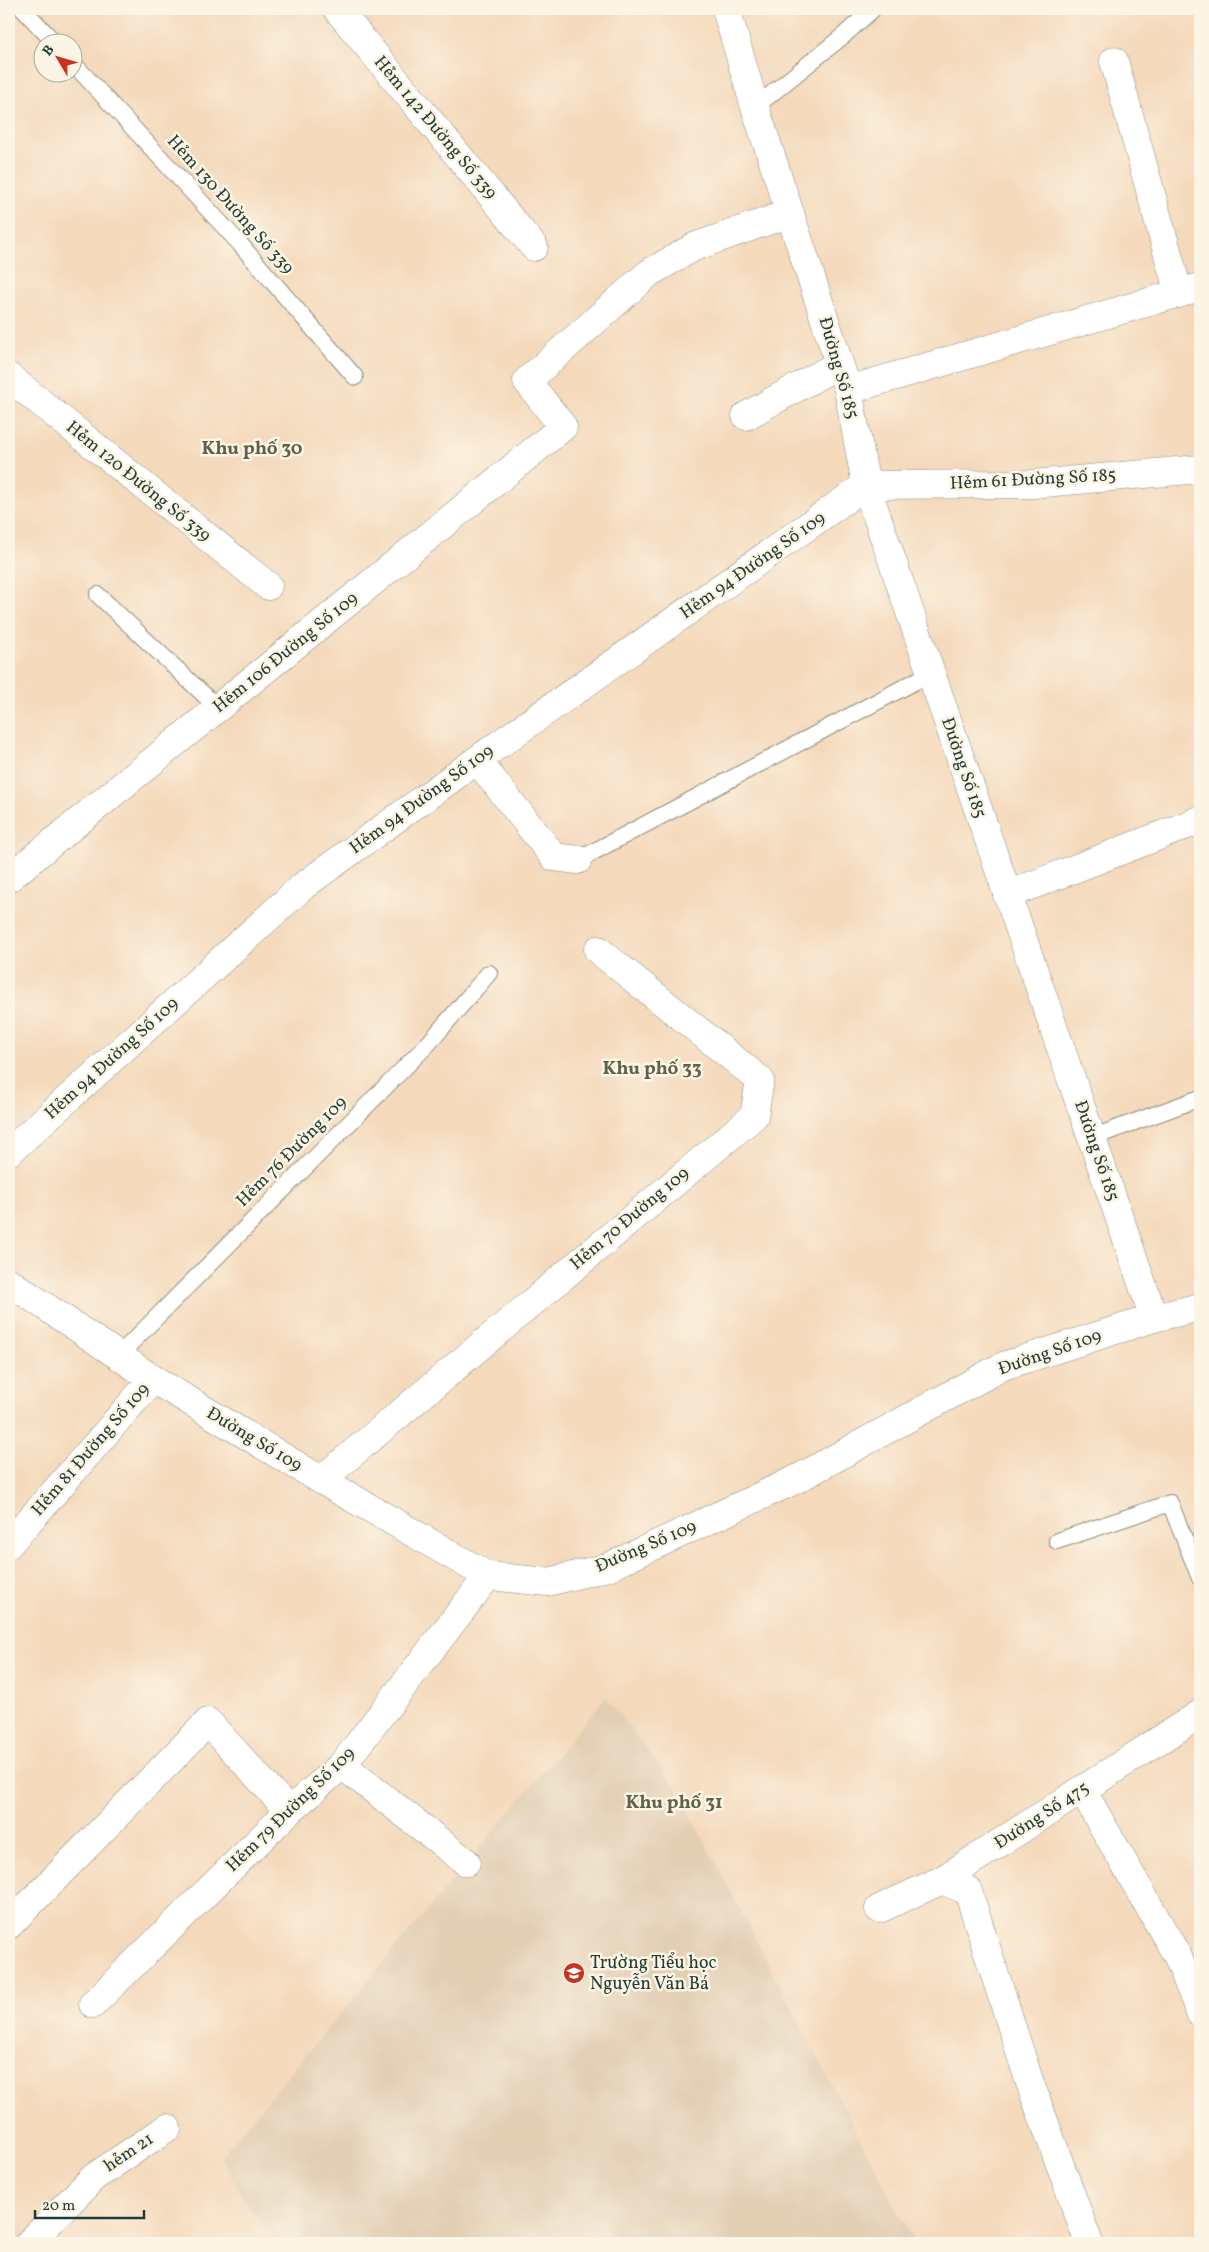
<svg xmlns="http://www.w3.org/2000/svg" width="1209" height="2252" viewBox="0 0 1209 2252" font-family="Vollkorn,serif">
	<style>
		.built { fill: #e2ceb3 }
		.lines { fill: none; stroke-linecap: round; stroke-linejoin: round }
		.lane-casing { stroke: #8a8b78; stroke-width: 18 }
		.street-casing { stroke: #8a8b78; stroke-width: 29 }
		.lane { stroke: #fff; stroke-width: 16 }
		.street { stroke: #fff; stroke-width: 28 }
		.labels { text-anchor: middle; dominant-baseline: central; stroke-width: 5; stroke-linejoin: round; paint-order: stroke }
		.street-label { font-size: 18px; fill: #1f3d34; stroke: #fcf5e5 }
		.poi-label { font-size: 18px; fill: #1f3d34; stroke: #fcf5e5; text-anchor: start }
		.neighbourhood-label { font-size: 19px; font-weight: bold; fill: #5d6249; stroke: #fcf5e5 }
	</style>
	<rect width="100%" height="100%" fill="#fcf5e5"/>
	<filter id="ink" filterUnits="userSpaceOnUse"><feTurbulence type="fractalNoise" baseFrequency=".02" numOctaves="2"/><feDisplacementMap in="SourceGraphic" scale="10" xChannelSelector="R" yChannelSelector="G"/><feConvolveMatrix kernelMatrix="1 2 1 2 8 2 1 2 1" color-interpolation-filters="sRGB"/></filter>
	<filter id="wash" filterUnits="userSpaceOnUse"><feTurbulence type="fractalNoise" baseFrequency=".0096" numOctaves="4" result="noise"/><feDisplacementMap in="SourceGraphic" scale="20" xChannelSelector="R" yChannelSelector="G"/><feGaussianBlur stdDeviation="1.12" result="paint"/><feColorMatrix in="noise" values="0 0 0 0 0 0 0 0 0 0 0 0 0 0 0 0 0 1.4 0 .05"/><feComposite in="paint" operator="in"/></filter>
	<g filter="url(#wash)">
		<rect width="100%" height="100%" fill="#f4d9bb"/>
		<polygon class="built" points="606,1697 677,1789 915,2243 275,2243 242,2196 220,2157"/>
	</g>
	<g filter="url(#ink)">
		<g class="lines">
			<g class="lane-casing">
				<g id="lane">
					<polyline points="23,9 54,42"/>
					<polyline points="72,62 240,244 355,377"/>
					<polyline points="755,107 843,36 873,9"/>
					<polyline points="98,595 218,708"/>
					<polyline points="578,860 931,673"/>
					<polyline points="1091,1138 1200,1098"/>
					<polyline points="119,1355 428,1044 489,973"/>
					<polyline points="1057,1541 1170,1503 1200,1578"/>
				</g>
			</g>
			<g class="street-casing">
				<g id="street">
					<polyline points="337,9 534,247"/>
					<polyline points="726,9 755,107 848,390 866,485 1154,1318"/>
					<polyline points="1114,61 1179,294"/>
					<polyline points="9,377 268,586"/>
					<polyline points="848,390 1200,287"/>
					<polyline points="746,416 839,364"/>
					<polyline points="477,760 554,857 578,860"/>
					<polyline points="9,878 563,427 527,381 649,273 694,247 790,213"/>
					<polyline points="1007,895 1200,820"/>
					<polyline points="9,1152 303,886 477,760 866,485 1033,484 1200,469"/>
					<polyline points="9,1282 153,1379 321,1480 488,1576 548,1582 608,1567 797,1479 1003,1366 1154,1318 1200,1307"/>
					<polyline points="321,1480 754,1116 760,1080 598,950"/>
					<polyline points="9,1544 153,1379"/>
					<polyline points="342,1765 466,1862"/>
					<polyline points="1082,1790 1178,1957 1200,2013"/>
					<polyline points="942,1880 968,1891 1030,2083 1089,2243"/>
					<polyline points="879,1909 942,1880 1200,1714"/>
					<polyline points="9,1925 208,1722 289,1811"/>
					<polyline points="93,2004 289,1811 342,1765 488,1576"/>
					<polyline points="29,2243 94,2177 167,2128"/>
				</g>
			</g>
			<use href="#lane" class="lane"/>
			<use href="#street" class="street"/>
		</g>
	</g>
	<defs>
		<g id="school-disc" transform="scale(1.125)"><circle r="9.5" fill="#c8321e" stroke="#fcf5e5"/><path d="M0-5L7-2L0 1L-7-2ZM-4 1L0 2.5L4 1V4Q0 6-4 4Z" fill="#fff"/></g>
	</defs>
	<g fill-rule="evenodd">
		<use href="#school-disc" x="574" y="1973"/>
	</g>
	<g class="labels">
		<g class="street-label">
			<text transform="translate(435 128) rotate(50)">Hẻm 142 Đường Số 339</text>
			<text transform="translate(230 205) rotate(48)">Hẻm 130 Đường Số 339</text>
			<text transform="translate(838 368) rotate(74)">Đường Số 185</text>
			<text transform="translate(1033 480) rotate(-3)">Hẻm 61 Đường Số 185</text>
			<text transform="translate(138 482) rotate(39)">Hẻm 120 Đường Số 339</text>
			<text transform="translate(753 566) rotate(-35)">Hẻm 94 Đường Số 109</text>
			<text transform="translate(286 653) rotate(-39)">Hẻm 106 Đường Số 109</text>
			<text transform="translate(963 768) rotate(71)">Đường Số 185</text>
			<text transform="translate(422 800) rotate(-36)">Hẻm 94 Đường Số 109</text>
			<text transform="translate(112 1059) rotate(-42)">Hẻm 94 Đường Số 109</text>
			<text transform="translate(1096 1151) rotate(71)">Đường Số 185</text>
			<text transform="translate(292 1152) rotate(-45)">Hẻm 76 Đường 109</text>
			<text transform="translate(630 1219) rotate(-40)">Hẻm 70 Đường 109</text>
			<text transform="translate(1050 1353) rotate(-19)">Đường Số 109</text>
			<text transform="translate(254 1440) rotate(31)">Đường Số 109</text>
			<text transform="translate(91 1450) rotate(-49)">Hẻm 81 Đường Số 109</text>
			<text transform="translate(646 1547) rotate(-23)">Đường Số 109</text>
			<text transform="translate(291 1810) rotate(-44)">Hẻm 79 Đường Số 109</text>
			<text transform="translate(1042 1816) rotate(-33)">Đường Số 475</text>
			<text transform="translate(129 2153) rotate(-34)">hẻm 21</text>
		</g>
		<g class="poi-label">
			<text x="590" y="1963">Trường Tiểu học<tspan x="590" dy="21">Nguyễn Văn Bá</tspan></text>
		</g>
		<g class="neighbourhood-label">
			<text x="252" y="449">Khu phố 30</text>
			<text x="652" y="1069">Khu phố 33</text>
			<text x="674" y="1803">Khu phố 31</text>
		</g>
	</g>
	<rect width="1209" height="2252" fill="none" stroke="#fcf5e5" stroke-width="30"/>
	<g transform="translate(58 58) rotate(308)"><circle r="24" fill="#fcf5e5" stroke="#a4ab9e"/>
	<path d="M0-4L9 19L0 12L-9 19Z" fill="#c8321e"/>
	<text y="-8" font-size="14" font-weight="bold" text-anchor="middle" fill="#1f3d34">B</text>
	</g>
	<path d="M35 2210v8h109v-8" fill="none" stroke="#1f3d34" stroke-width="2.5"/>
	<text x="42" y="2210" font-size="15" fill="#1f3d34" stroke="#fcf5e5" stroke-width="4" paint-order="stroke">20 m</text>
</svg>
